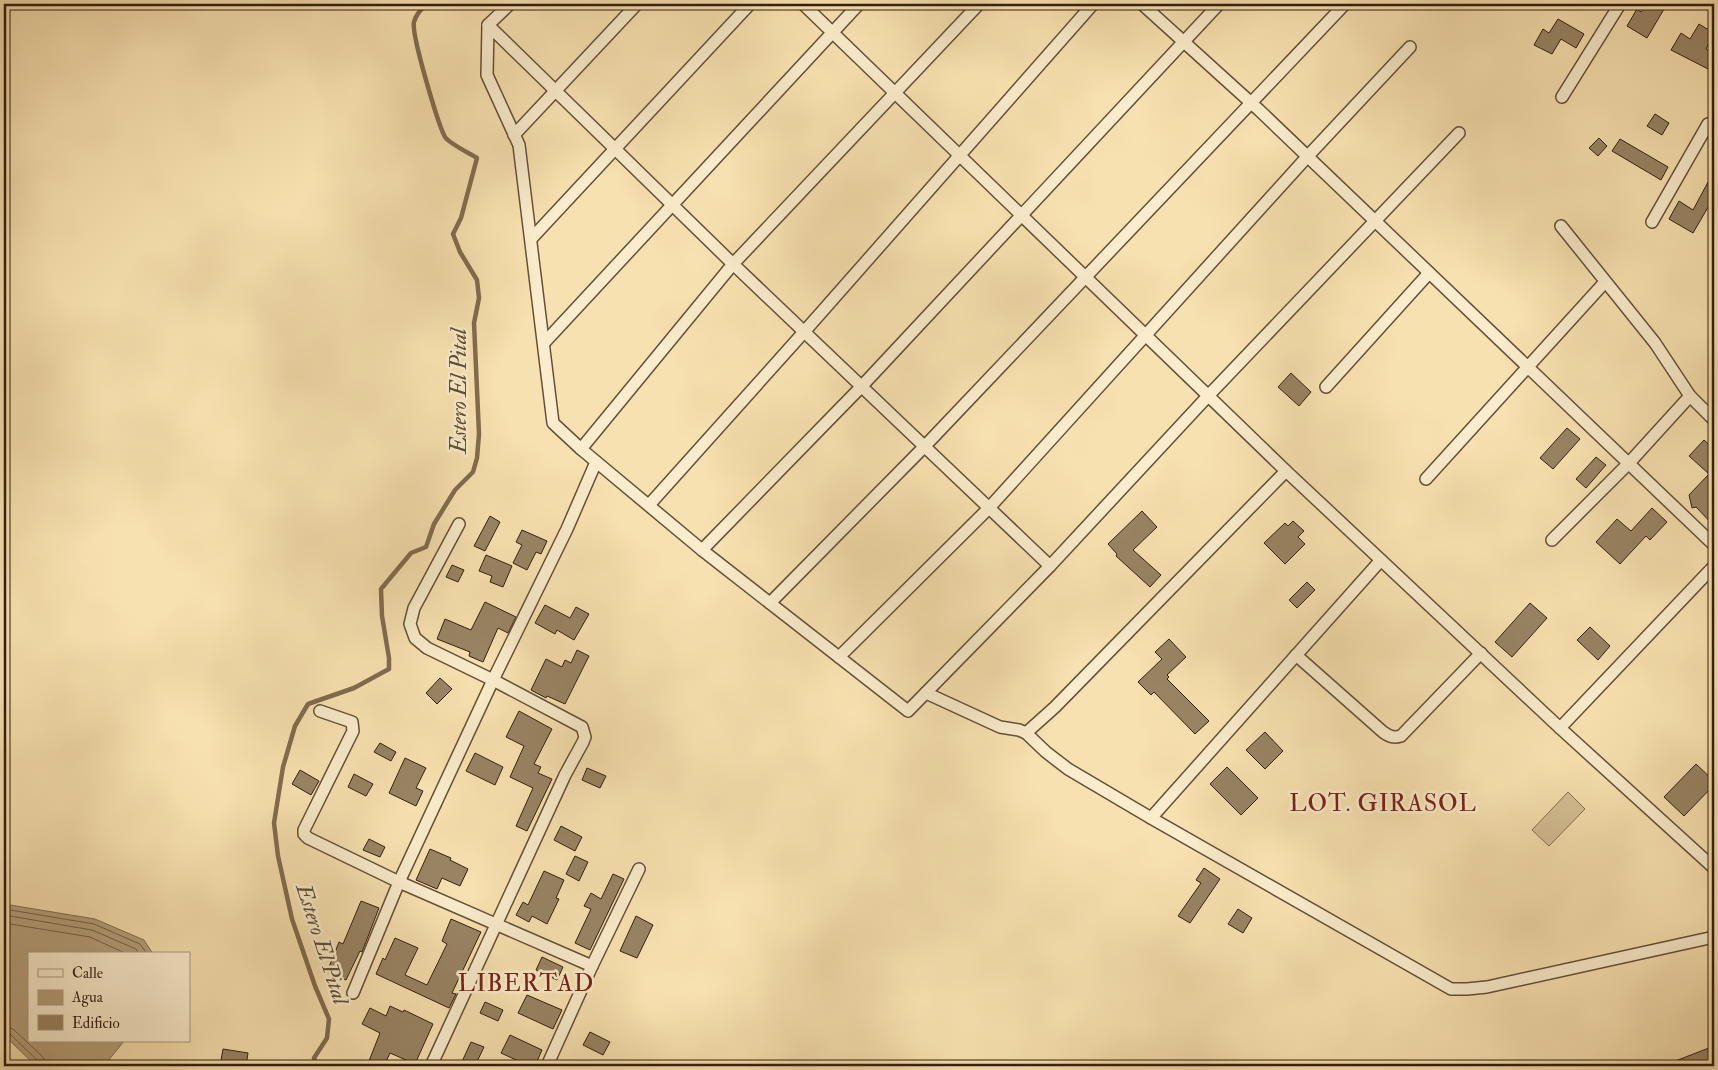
<svg xmlns="http://www.w3.org/2000/svg" width="1718" height="1070" viewBox="0 0 1718 1070" font-family="'IM FELL Double Pica',serif">
	<style>
		.green { fill: #d6c095; stroke: #847053 }
		.water { fill: #b59f7a; stroke: #816c50 }
		.lines { fill: none; stroke-linecap: round; stroke-linejoin: round }
		.shore { stroke: #745f46; stroke-width: 1 }
		.stream { stroke: #816c50; stroke-width: 4.5 }
		.building { fill: #998464; stroke: #321f11 }
		.street-casing { stroke: #645039; stroke-width: 14 }
		.street { stroke: #faeccc; stroke-width: 11 }
		.labels { text-anchor: middle; dominant-baseline: central; stroke-width: 5; stroke-linejoin: round; paint-order: stroke }
		.water-label { font-size: 22px; font-style: italic; fill: #604c36; stroke: #faeccc }
		.quarter-label { font-size: 24px; letter-spacing: 1px; fill: #7a1f14; stroke: #faeccc }
	</style>
	<rect width="100%" height="100%" fill="#f8e1b0"/>
	<filter id="stains"><feTurbulence type="fractalNoise" baseFrequency=".004" numOctaves="4"/><feColorMatrix values="0 0 0 0 .2 0 0 0 0 .09 0 0 0 0 .02 0 0 0 .5 -.17"/></filter>
	<radialGradient id="worn" r=".72"><stop offset=".6" stop-color="#630" stop-opacity="0"/><stop offset="1" stop-color="#630" stop-opacity=".3"/></radialGradient>
	<polygon class="green" points="1568,792 1585,809 1549,846 1532,830"/>
	<polygon class="water" points="4,904 95,919 144,940 153,954 29,954 29,1041 124,1041 104,1066 36,1066 4,1035"/>
	<g class="lines">
		<g class="shore">
			<polyline points="4,909 94,924 140,944 147,954"/>
			<polyline points="4,915 92,930 136,949 139,954"/>
			<polyline points="4,923 90,937 127,954"/>
			<polyline points="4,1026 13,1029 42,1056 45,1061 45,1066"/>
			<polyline points="4,1032 9,1033 37,1060 39,1066"/>
		</g>
		<path class="stream" d="M 317,1066 L 314,1058 L 327,1038 L 329,1019 L 315,986 L 292,919 L 278,856 L 274,823 L 283,767 L 295,726 L 308,704 L 354,688 L 389,669 L 389,658 L 382,616 L 381,589 L 411,553 L 426,547 L 434,524 L 455,490 L 473,472 L 477,458 L 479,434 L 474,323 L 479,298 L 477,280 L 460,252 L 453,234 L 461,218 L 477,158 C 469,153 450,144 445,137 C 438,124 411,34 414,22 C 416,14 421,9 427,4"/>
	</g>
	<g class="building">
		<polygon points="1646,4 1667,4 1647,38 1627,26 1637,9 1641,12"/>
		<polygon points="1558,19 1584,34 1576,48 1561,39 1552,54 1534,45 1543,29 1549,33"/>
		<polygon points="1699,24 1714,33 1706,49 1714,54 1714,72 1671,50 1681,33 1690,39"/>
		<polygon points="1655,114 1669,123 1662,135 1647,126"/>
		<polygon points="1599,138 1607,146 1598,156 1589,148"/>
		<polygon points="1620,139 1668,167 1661,180 1612,151"/>
		<polygon points="1714,171 1714,197 1693,233 1669,219 1679,201 1693,210"/>
		<polygon points="1291,373 1311,392 1299,406 1278,387"/>
		<polygon points="1567,428 1580,439 1553,469 1540,458"/>
		<polygon points="1704,440 1714,449 1714,526 1696,507 1692,508 1689,495 1709,474 1689,456"/>
		<polygon points="1596,457 1606,465 1586,488 1576,479"/>
		<polygon points="1652,508 1667,522 1650,540 1646,536 1620,564 1596,542 1617,519 1631,531"/>
		<polygon points="1142,511 1157,527 1133,550 1161,575 1150,587 1116,556 1117,554 1108,544"/>
		<polygon points="490,516 500,522 485,551 474,546"/>
		<polygon points="1293,521 1304,531 1298,537 1305,544 1285,564 1264,543 1285,523 1288,526"/>
		<polygon points="522,530 547,541 541,554 536,552 527,570 513,563 522,545 516,542"/>
		<polygon points="486,555 512,566 503,587 490,582 492,576 479,571"/>
		<polygon points="452,565 464,570 458,582 446,577"/>
		<polygon points="1307,582 1315,590 1297,608 1289,600"/>
		<polygon points="485,602 516,617 508,633 498,628 483,662 469,656 470,652 437,639 445,619 471,630"/>
		<polygon points="1530,603 1547,618 1512,657 1495,642"/>
		<polygon points="545,605 570,618 576,607 589,614 574,640 557,630 555,634 535,623"/>
		<polygon points="1590,627 1610,646 1598,660 1577,640"/>
		<polygon points="1169,639 1186,657 1167,675 1169,677 1167,679 1209,721 1195,734 1154,692 1151,695 1138,682 1162,659 1155,652"/>
		<polygon points="577,650 589,656 565,704 547,696 546,698 531,690 546,659 562,667 565,660 571,663"/>
		<polygon points="440,678 452,689 437,704 426,693"/>
		<polygon points="519,711 552,729 534,764 541,767 538,773 552,779 527,831 516,826 533,788 510,777 524,746 506,737"/>
		<polygon points="1265,732 1283,751 1265,769 1246,750"/>
		<polygon points="380,743 396,752 391,761 374,752"/>
		<polygon points="475,753 503,767 495,785 466,771"/>
		<polygon points="405,758 426,768 416,788 423,791 416,806 389,793"/>
		<polygon points="1696,764 1714,781 1714,785 1684,816 1664,797"/>
		<polygon points="1227,767 1258,798 1241,815 1210,784"/>
		<polygon points="587,768 606,776 600,788 582,780"/>
		<polygon points="300,770 319,781 311,795 292,784"/>
		<polygon points="354,774 373,784 366,796 348,787"/>
		<polygon points="561,826 582,837 575,851 554,840"/>
		<polygon points="369,839 385,847 380,857 363,850"/>
		<polygon points="430,849 451,858 450,860 468,869 460,886 442,878 437,889 416,880"/>
		<polygon points="575,856 588,862 579,881 566,874"/>
		<polygon points="1204,868 1220,879 1190,923 1178,916 1201,883 1196,880"/>
		<polygon points="544,871 564,880 556,898 559,899 547,924 532,916 529,922 516,915 523,902 528,905"/>
		<polygon points="613,874 624,879 590,950 575,943 591,909 584,906 591,893 601,899"/>
		<polygon points="361,901 379,908 362,952 360,951 346,980 327,972 339,942 343,944"/>
		<polygon points="1238,909 1252,918 1243,933 1228,924"/>
		<polygon points="636,916 653,925 637,958 620,951"/>
		<polygon points="451,919 481,932 452,993 456,994 449,1008 376,974 383,958 385,960 395,938 418,948 405,975 427,985 447,944 442,941"/>
		<polygon points="542,957 563,967 557,980 536,970"/>
		<polygon points="527,995 562,1010 553,1029 518,1013"/>
		<polygon points="485,1002 503,1010 498,1021 480,1013"/>
		<polygon points="390,1006 403,1012 404,1010 433,1024 415,1064 390,1053 384,1066 367,1066 380,1033 362,1024 370,1008 386,1016"/>
		<polygon points="590,1032 610,1042 603,1055 583,1045"/>
		<polygon points="510,1035 542,1050 535,1066 529,1066 501,1053"/>
		<polygon points="471,1042 484,1047 475,1066 460,1066"/>
		<polygon points="1714,1046 1714,1066 1665,1066 1665,1065"/>
		<polygon points="223,1049 248,1053 246,1066 220,1066"/>
	</g>
	<g class="lines">
		<g class="street-casing">
			<g id="street">
				<polyline points="510,4 488,25 487,75 519,145 553,423 581,449"/>
				<polyline points="803,4 1286,471"/>
				<polyline points="979,4 733,264 1050,566 1208,396 1459,133"/>
				<polyline points="1142,4 1259,110 1714,545"/>
				<polyline points="488,25 733,264 581,449 702,550 908,711 1050,566"/>
				<polyline points="1562,97 1620,4"/>
				<polyline points="514,135 637,4"/>
				<polyline points="1652,222 1708,124 1714,127"/>
				<polyline points="531,239 750,4"/>
				<polyline points="544,343 859,4"/>
				<polyline points="1326,387 1429,273"/>
				<polyline points="1690,396 1714,420"/>
				<polyline points="1426,479 1605,282"/>
				<polyline points="649,505 804,332 1093,4"/>
				<polyline points="1552,540 1629,463 1690,396 1655,343 1561,226"/>
				<polyline points="702,550 861,387 1219,4"/>
				<polyline points="770,603 924,447 1345,4"/>
				<path d="M 1296,655 L 1383,732 C 1390,737 1394,738 1401,736 L 1481,653"/>
				<polyline points="839,657 989,508 1307,157 1410,47"/>
				<polyline points="926,693 1000,727 1019,730 1026,733 1046,752 1068,769 1151,818 1451,989 1467,989 1487,987 1714,937"/>
				<polyline points="320,711 352,722 353,731 304,830 304,834 308,838 399,882 592,966"/>
				<polyline points="1560,728 1714,566"/>
				<polyline points="1026,733 1055,707 1286,471 1560,728 1714,868"/>
				<polyline points="1151,818 1381,560"/>
				<polyline points="353,993 399,882 493,680 427,648 415,638 410,624 414,608 459,524"/>
				<polyline points="431,1066 565,775 583,742 585,737 582,727 493,680 567,529 596,462"/>
				<polyline points="547,1066 592,966 639,869"/>
			</g>
		</g>
		<use href="#street" class="street"/>
	</g>
	<g class="labels">
		<g class="water-label">
			<text transform="translate(459 391) rotate(-90)">Estero El Pital</text>
			<text transform="translate(322 944) rotate(72)">Estero El Pital</text>
		</g>
		<g class="quarter-label">
			<text x="1383" y="803">LOT. GIRASOL</text>
			<text x="526" y="983">LIBERTAD</text>
		</g>
	</g>
	<rect width="1718" height="1070" fill="none" stroke="#f8e1b0" stroke-width="20"/>
	<rect x="5" y="5" width="1708" height="1060" fill="none" stroke="#321f11" stroke-width="2.5"/>
	<rect x="10" y="10" width="1698" height="1050" fill="none" stroke="#321f11"/>
	<rect x="28" y="952" width="162" height="90" fill="#faeccc" stroke="#aa9a81"/>
	<rect x="38" y="969" width="25" height="8" fill="#faeccc" stroke="#aa9a81"/>
	<text x="72" y="978" font-size="15" fill="#321f11">Calle</text>
	<rect x="38" y="990" width="25" height="15" fill="#b59f7a" stroke="#aa9a81"/>
	<text x="72" y="1002" font-size="15" fill="#321f11">Agua</text>
	<rect x="38" y="1015" width="25" height="15" fill="#998464" stroke="#aa9a81"/>
	<text x="72" y="1028" font-size="15" fill="#321f11">Edificio</text>
	<rect width="100%" height="100%" filter="url(#stains)"/>
	<rect width="100%" height="100%" fill="url(#worn)"/>
</svg>
